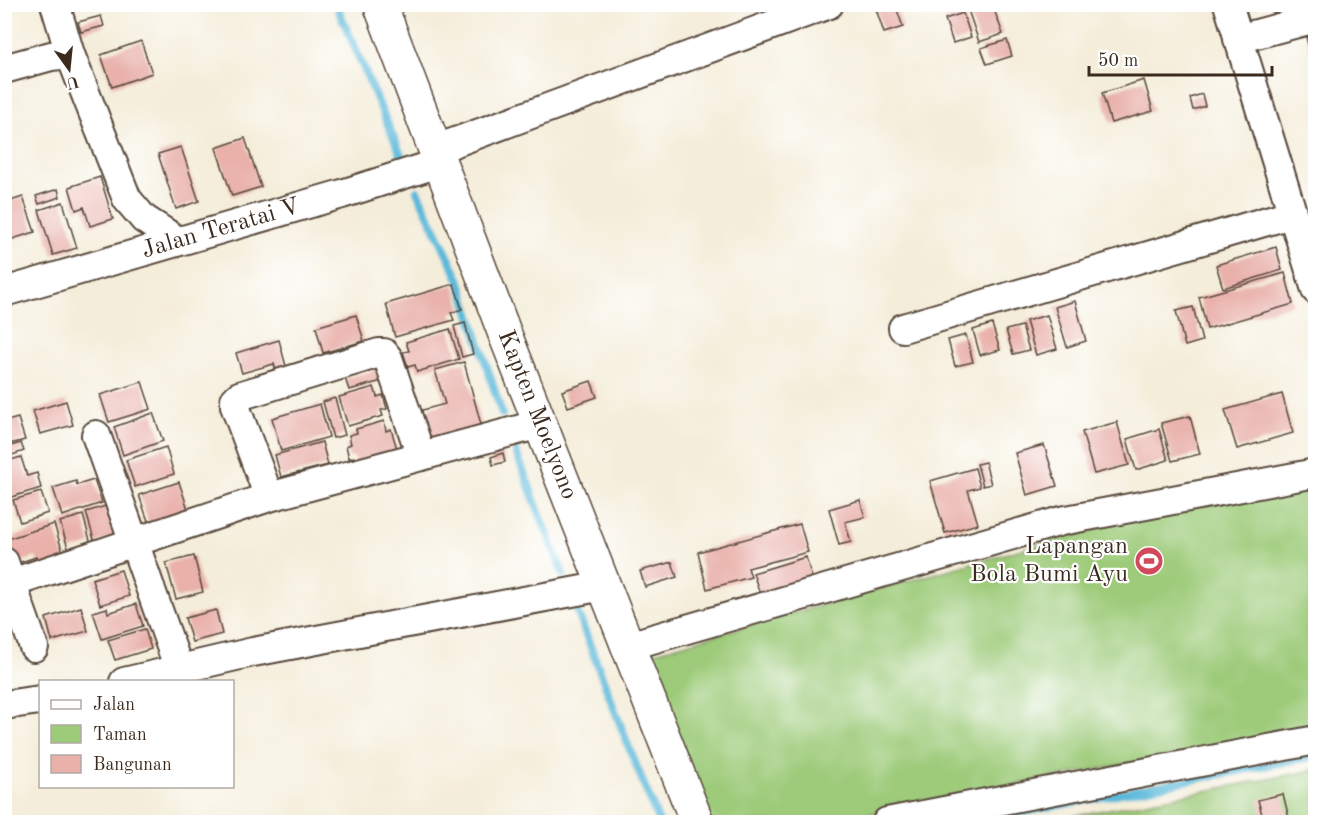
<svg xmlns="http://www.w3.org/2000/svg" width="1320" height="827" viewBox="0 0 1320 827" font-family="'Old Standard TT',serif">
	<style>
		.green { fill: #9dcb79; stroke: #6c7a4c; stroke-width: 1.5 }
		.lines { fill: none; stroke-linecap: round; stroke-linejoin: round }
		.stream { stroke: #5cbada; stroke-width: 8 }
		.building { fill: #e9b1aa }
		.minor-casing { stroke: #57473a; stroke-width: 32 }
		.tertiary-casing { stroke: #57473a; stroke-width: 36 }
		.minor { stroke: #fff; stroke-width: 28 }
		.tertiary { stroke: #fff; stroke-width: 33 }
		.labels { text-anchor: middle; dominant-baseline: central; stroke-width: 4.5; stroke-linejoin: round; paint-order: stroke }
		.street-label { font-size: 24px; fill: #3b2a1e; stroke: #fff }
		.poi-label { font-size: 24px; fill: #3b2a1e; stroke: #fff; text-anchor: end }
	</style>
	<rect width="100%" height="100%" fill="#fff"/>
	<filter id="ink" filterUnits="userSpaceOnUse"><feTurbulence type="fractalNoise" baseFrequency=".0167" numOctaves="2"/><feDisplacementMap in="SourceGraphic" scale="12" xChannelSelector="R" yChannelSelector="G"/><feConvolveMatrix kernelMatrix="1 2 1 2 8 2 1 2 1" color-interpolation-filters="sRGB"/></filter>
	<filter id="wash" filterUnits="userSpaceOnUse"><feTurbulence type="fractalNoise" baseFrequency=".008" numOctaves="4" result="noise"/><feDisplacementMap in="SourceGraphic" scale="24" xChannelSelector="R" yChannelSelector="G"/><feGaussianBlur stdDeviation="1.35" result="paint"/><feColorMatrix in="noise" values="0 0 0 0 0 0 0 0 0 0 0 0 0 0 0 0 0 1.4 0 .05"/><feComposite in="paint" operator="in"/></filter>
	<g filter="url(#wash)">
		<rect width="100%" height="100%" fill="#f4edd9"/>
		<g class="green">
			<polygon points="1315,467 1315,729 896,807 839,822 711,822 648,654"/>
			<polygon points="1315,770 1315,822 1041,822"/>
		</g>
		<g class="lines">
			<g class="stream">
				<polyline points="336,4 401,155"/>
				<polyline points="417,191 459,279 502,414"/>
				<polyline points="516,452 563,574"/>
				<polyline points="577,611 628,745 659,822"/>
				<polyline points="977,822 1038,809 1316,756"/>
			</g>
		</g>
		<g id="blocks">
			<g class="building">
				<polygon points="890,4 895,4 903,27 884,33 876,9"/>
				<polygon points="966,4 992,4 1003,34 979,42"/>
				<polygon points="963,13 971,37 953,43 945,19"/>
				<polygon points="101,16 104,26 81,32 78,22"/>
				<polygon points="1316,34 1316,69 1315,69 1306,37"/>
				<polygon points="1007,40 1012,56 987,64 981,48"/>
				<polygon points="141,41 152,73 112,87 101,55"/>
				<polygon points="1144,80 1153,111 1111,123 1102,93"/>
				<polygon points="1202,94 1205,106 1193,110 1190,98"/>
				<polygon points="245,138 261,187 232,196 216,148"/>
				<polygon points="181,147 199,201 176,209 158,154"/>
				<polygon points="100,177 113,219 90,226 84,207 76,210 69,187"/>
				<polygon points="58,189 60,197 39,204 36,196"/>
				<polygon points="23,197 35,232 6,241 4,203"/>
				<polygon points="63,202 77,248 53,255 39,210"/>
				<polygon points="1276,247 1282,270 1223,288 1216,265"/>
				<polygon points="1285,273 1293,304 1207,329 1199,297"/>
				<polygon points="454,284 462,309 451,313 454,320 395,337 386,304"/>
				<polygon points="1075,301 1086,341 1067,347 1055,307"/>
				<polygon points="1193,307 1202,341 1185,346 1176,311"/>
				<polygon points="356,315 364,341 323,353 316,327"/>
				<polygon points="1047,315 1057,349 1036,355 1026,321"/>
				<polygon points="465,323 473,354 462,357 454,326"/>
				<polygon points="992,324 1000,350 980,355 973,330"/>
				<polygon points="1022,326 1029,350 1013,354 1006,330"/>
				<polygon points="450,329 459,359 417,372 415,365 408,367 403,352 409,351 406,342"/>
				<polygon points="966,335 973,362 955,366 948,340"/>
				<polygon points="279,340 287,370 277,374 274,364 242,373 236,353"/>
				<polygon points="464,362 482,428 425,445 415,412 445,404 435,370"/>
				<polygon points="379,369 382,381 349,390 345,378"/>
				<polygon points="591,381 597,397 568,407 562,391"/>
				<polygon points="142,382 151,409 109,422 100,395"/>
				<polygon points="374,387 377,397 383,395 387,409 381,410 383,416 348,426 339,397"/>
				<polygon points="1282,394 1293,433 1237,449 1225,410"/>
				<polygon points="335,398 345,435 333,438 323,402"/>
				<polygon points="66,401 73,425 40,434 33,411"/>
				<polygon points="320,404 329,437 281,451 272,418"/>
				<polygon points="153,413 163,441 123,455 114,427"/>
				<polygon points="1190,416 1200,454 1172,461 1161,423"/>
				<polygon points="18,418 25,440 10,444 4,422"/>
				<polygon points="384,421 386,431 391,429 398,452 356,464 354,457 349,458 346,446 351,444 349,435 357,433 356,429"/>
				<polygon points="1117,422 1129,465 1094,474 1082,432"/>
				<polygon points="1159,429 1168,460 1136,470 1127,439"/>
				<polygon points="322,442 328,465 281,477 275,455"/>
				<polygon points="21,443 24,451 6,457 4,448"/>
				<polygon points="1044,445 1057,486 1027,495 1015,453"/>
				<polygon points="166,447 174,474 135,487 126,460"/>
				<polygon points="503,453 505,462 493,465 491,457"/>
				<polygon points="21,457 27,476 37,473 41,488 8,498 4,486 4,462"/>
				<polygon points="985,462 991,484 983,486 977,464"/>
				<polygon points="975,468 980,487 968,490 978,524 945,533 930,481"/>
				<polygon points="94,480 102,503 62,516 53,488 76,481 77,485"/>
				<polygon points="179,482 190,515 150,527 139,495"/>
				<polygon points="41,492 48,513 20,522 13,500"/>
				<polygon points="860,500 865,517 845,522 851,542 839,545 829,509"/>
				<polygon points="112,504 121,535 95,543 86,512"/>
				<polygon points="83,515 91,544 69,551 60,522"/>
				<polygon points="54,524 66,562 40,570 36,557 12,565 4,540"/>
				<polygon points="800,524 808,552 748,568 751,577 707,589 698,552"/>
				<polygon points="194,556 203,592 176,599 166,563"/>
				<polygon points="806,557 812,578 760,594 753,573"/>
				<polygon points="672,562 677,577 645,587 640,571"/>
				<polygon points="121,570 129,596 100,605 92,579"/>
				<polygon points="136,604 143,626 102,639 93,612 107,608 108,613"/>
				<polygon points="81,607 88,631 52,641 46,618"/>
				<polygon points="216,610 222,634 192,642 185,618"/>
				<polygon points="145,629 151,649 115,660 108,640"/>
				<polygon points="1283,794 1290,822 1264,822 1258,800"/>
			</g>
		</g>
	</g>
	<g filter="url(#ink)">
		<use href="#blocks" fill-opacity="0" stroke="#57473a" stroke-width="1.5"/>
		<g class="lines">
			<g class="minor-casing">
				<g id="minor">
					<polyline points="55,4 70,54"/>
					<polyline points="1228,4 1316,290"/>
					<polyline points="1238,39 1316,18"/>
					<polyline points="4,69 51,56 70,54 127,199 144,219 178,241"/>
					<polyline points="434,150 829,4"/>
					<path id="s1" d="M 4,292 L 342,194 L 439,163"/>
					<polyline points="903,328 1291,214"/>
					<polyline points="96,435 179,669"/>
					<polyline points="269,497 235,406 235,400 239,396 379,353 384,353 388,358 421,456"/>
					<polyline points="4,562 34,647"/>
					<polyline points="12,583 269,497 540,424"/>
					<polyline points="628,646 1061,521 1316,473"/>
					<polyline points="124,682 253,652 604,586"/>
					<polyline points="4,705 40,700"/>
					<polyline points="887,822 1316,740"/>
				</g>
			</g>
			<g class="tertiary-casing">
				<g id="tertiary">
					<path id="s2" d="M 380,4 L 506,337 L 697,822"/>
				</g>
			</g>
			<use href="#minor" class="minor"/>
			<use href="#tertiary" class="tertiary"/>
		</g>
	</g>
	<defs>
		<g id="stadium-disc" transform="scale(1.5)"><circle r="9.5" fill="#d1495b" stroke="#fff"/><path d="M0-5a6.5 5 0 1 0 0 10a6.5 5 0 1 0 0-10ZM-3.5-1.8h7v3.6h-7Z" fill="#fff"/></g>
	</defs>
	<g fill-rule="evenodd">
		<use href="#stadium-disc" x="1149" y="561"/>
	</g>
	<g class="labels">
		<g class="street-label">
			<text stroke="none"><textPath href="#s1" startOffset="226">Jalan Teratai V</textPath></text>
			<text stroke="none"><textPath href="#s2" startOffset="440">Kapten Moelyono</textPath></text>
		</g>
		<g class="poi-label">
			<text x="1128" y="547">Lapangan<tspan x="1128" dy="28">Bola Bumi Ayu</tspan></text>
		</g>
	</g>
	<rect width="1320" height="827" fill="none" stroke="#fff" stroke-width="24"/>
	<rect x="39" y="680" width="195" height="108" fill="#ffffff" stroke="#b1aaa5" stroke-width="1.5"/>
	<rect x="51" y="700" width="30" height="9" fill="#ffffff" stroke="#b1aaa5" stroke-width="1.5"/>
	<text x="93" y="710" font-size="18" fill="#3b2a1e">Jalan</text>
	<rect x="51" y="725" width="30" height="18" fill="#9dcb79" stroke="#b1aaa5" stroke-width="1.5"/>
	<text x="93" y="740" font-size="18" fill="#3b2a1e">Taman</text>
	<rect x="51" y="755" width="30" height="18" fill="#e9b1aa" stroke="#b1aaa5" stroke-width="1.5"/>
	<text x="93" y="770" font-size="18" fill="#3b2a1e">Bangunan</text>
	<g transform="translate(69 69) rotate(165)" stroke="#ffffff" stroke-width="4.5" paint-order="stroke">
	<path d="M0-4.5L10 22L0 15L-10 22Z" fill="#3b2a1e"/>
	<text y="-9" font-size="16" font-weight="bold" text-anchor="middle" fill="#3b2a1e">U</text>
	</g>
	<path d="M1089 66v9h183v-9" fill="none" stroke="#3b2a1e" stroke-width="3"/>
	<text x="1098" y="66" font-size="18" fill="#3b2a1e" stroke="#ffffff" stroke-width="4.5" paint-order="stroke">50 m</text>
</svg>
